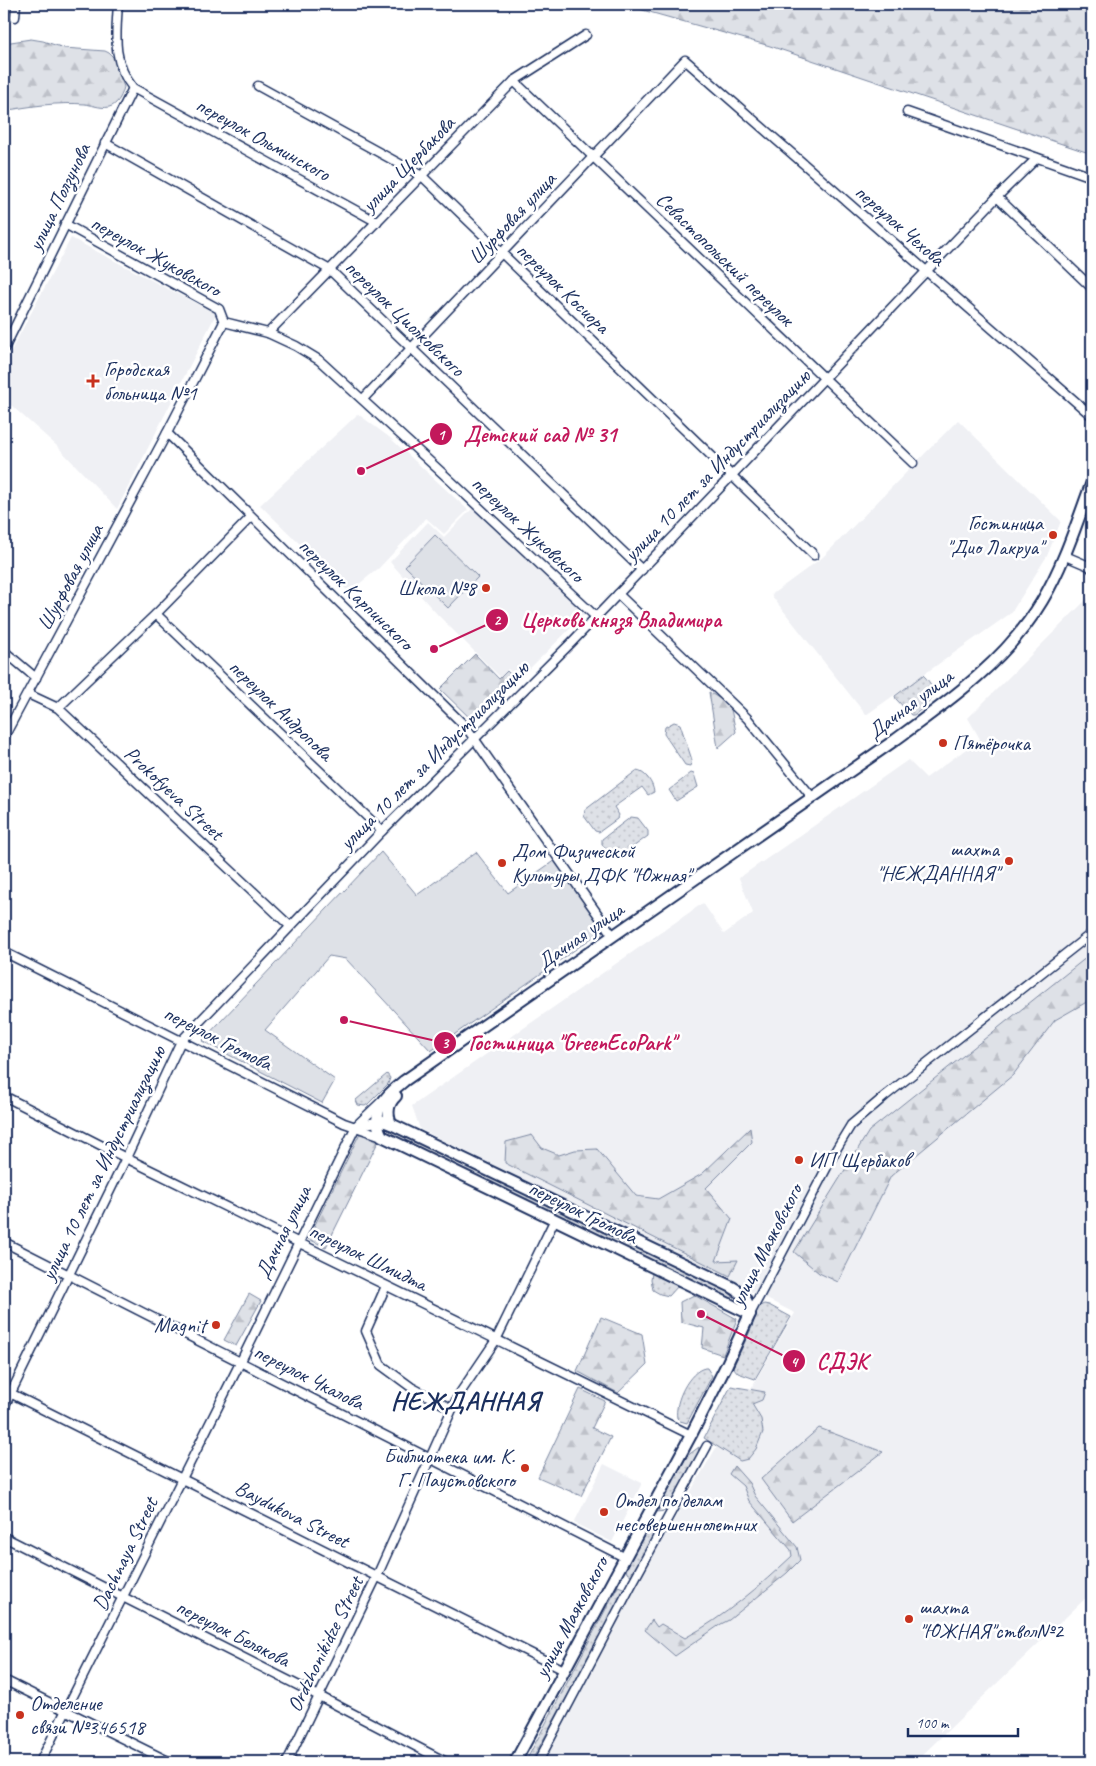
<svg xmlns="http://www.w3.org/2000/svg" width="1096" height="1766" viewBox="0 0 1096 1766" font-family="Caveat,sans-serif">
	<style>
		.built { fill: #eff0f4 }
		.grass { fill: url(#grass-dots); stroke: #7c88a2 }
		.forest { fill: url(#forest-firs); stroke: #7c88a2 }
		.park { fill: #dee1e7; stroke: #7c88a2 }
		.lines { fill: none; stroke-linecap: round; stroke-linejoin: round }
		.minor-casing { stroke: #1b2f5e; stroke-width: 11 }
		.major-casing { stroke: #1b2f5e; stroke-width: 14 }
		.minor { stroke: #fff; stroke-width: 8 }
		.major { stroke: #fff; stroke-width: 10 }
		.poi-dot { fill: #c8321e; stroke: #fff; stroke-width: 2 }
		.labels { text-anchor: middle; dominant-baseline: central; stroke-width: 5; stroke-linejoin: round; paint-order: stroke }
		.street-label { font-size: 21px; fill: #1b2f5e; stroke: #fff }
		.poi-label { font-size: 21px; fill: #1b2f5e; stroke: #fff; text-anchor: start }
		.district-label { font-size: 26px; font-weight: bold; letter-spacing: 1px; fill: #1b2f5e; stroke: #fff }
		.leader { fill: none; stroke: #c2185b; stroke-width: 2 }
		.callout-dot { fill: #c2185b; stroke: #fff; stroke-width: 2 }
		.mark-label { font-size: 15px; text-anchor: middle; font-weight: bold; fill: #fff }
		.callout-label { font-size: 22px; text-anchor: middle; font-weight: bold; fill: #c2185b; stroke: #fff; stroke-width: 5; stroke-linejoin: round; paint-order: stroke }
	</style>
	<defs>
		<pattern id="grass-dots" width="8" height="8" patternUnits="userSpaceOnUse" patternTransform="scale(1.25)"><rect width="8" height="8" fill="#dee1e7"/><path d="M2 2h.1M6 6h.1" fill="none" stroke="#bec1c9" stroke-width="1.8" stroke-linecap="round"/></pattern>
		<pattern id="forest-firs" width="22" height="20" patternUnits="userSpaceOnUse" patternTransform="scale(1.25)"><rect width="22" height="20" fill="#dee1e7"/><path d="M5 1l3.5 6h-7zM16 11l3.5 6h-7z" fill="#bec1c9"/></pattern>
	</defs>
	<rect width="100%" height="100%" fill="#fff"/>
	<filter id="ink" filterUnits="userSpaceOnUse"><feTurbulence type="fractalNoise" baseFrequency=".02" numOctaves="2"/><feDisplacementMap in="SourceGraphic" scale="10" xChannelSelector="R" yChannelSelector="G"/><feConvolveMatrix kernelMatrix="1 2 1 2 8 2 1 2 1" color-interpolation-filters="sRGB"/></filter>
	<g filter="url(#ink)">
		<g class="built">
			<polygon points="71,238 216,314 117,509 57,446 4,399 4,364"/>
			<polygon points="358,414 389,437 468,510 444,534 426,518 379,568 349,592 260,505"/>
			<polygon points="958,420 1061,521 1047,556 1011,613 866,715 771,595 823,557"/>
			<polygon points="474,507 585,614 519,679 508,669 500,677 437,614 390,562 428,522 444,537"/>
			<polygon points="1092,594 1092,1592 915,1762 542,1762 626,1602 795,1313 420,1129 412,1106 703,903 724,934 753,913 739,878 908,760 926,778 980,739 968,718"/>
			<polygon points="604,1464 642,1483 612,1542 574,1523"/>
		</g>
		<g class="grass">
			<path d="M 923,675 C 942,693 930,703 914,715 L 911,715 L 896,699 L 895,696 Z"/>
			<polygon points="674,722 680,724 692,760 690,766 685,765 664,734 665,727"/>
			<path d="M 636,771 C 645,771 653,783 654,792 L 648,795 L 642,787 L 614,807 L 619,815 L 617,819 L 599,832 L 595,831 L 584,816 L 585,810 Z"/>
			<polygon points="691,773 694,774 698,787 676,801 669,790"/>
			<polygon points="631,817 638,818 648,831 648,836 618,858 613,859 602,844 602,839"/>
			<polygon points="387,1074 390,1078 388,1084 368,1104 365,1106 358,1105 356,1100"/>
			<polygon points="391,1130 734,1294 731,1300 388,1136"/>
			<polygon points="652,1273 678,1286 669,1296 660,1294 653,1290 651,1279"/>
			<polygon points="764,1304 769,1305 791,1317 755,1379 738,1373 733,1367 752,1327 758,1307"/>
			<path d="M 705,1368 L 707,1368 L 712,1376 L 687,1423 L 680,1421 L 677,1418 C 674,1402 689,1371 705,1368 Z"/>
			<polygon points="731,1386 765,1392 762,1400 752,1404 761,1419 763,1432 756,1449 748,1459 740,1461 704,1438"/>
			<polygon points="699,1447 698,1454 666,1511 656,1512 687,1456"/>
			<polygon points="657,1528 632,1575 627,1573 626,1569 643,1536"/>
			<polygon points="618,1586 626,1589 531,1762 526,1761"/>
		</g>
		<g class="forest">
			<polygon points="624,4 1092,4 1092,154 770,46 646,11"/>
			<path d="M 31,39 L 43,41 L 64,48 L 105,51 L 109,53 L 113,57 L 124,87 C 122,95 119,102 112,106 C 104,110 93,105 85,104 C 59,102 30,106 4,111 L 4,43 Z"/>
			<polygon points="475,654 499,679 507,671 515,679 473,721 440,689"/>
			<polygon points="709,692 730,705 736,732 718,748"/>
			<polygon points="1092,953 1092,999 1055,1020 1013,1075 891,1176 838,1282 819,1273 794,1252 869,1131"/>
			<polygon points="750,1128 752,1142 706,1188 732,1219 716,1261 738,1260 730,1276 505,1163 506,1142 532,1135 542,1148 559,1155 575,1150 597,1149 636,1196 658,1199 702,1174"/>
			<polygon points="360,1133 378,1142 326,1247 308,1239"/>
			<polygon points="249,1294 261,1301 236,1346 224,1340"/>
			<polygon points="694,1295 737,1319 723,1355 702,1348 704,1328 681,1322 680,1302"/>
			<polygon points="601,1317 642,1334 647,1365 618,1393 577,1371"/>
			<polygon points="580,1389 605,1401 592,1428 611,1437 581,1496 538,1477"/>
			<polygon points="819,1428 883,1452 792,1521 761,1479"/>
			<path d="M 734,1466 L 749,1483 L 755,1496 L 797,1547 L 800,1560 L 787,1573 L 729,1620 L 721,1624 L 675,1656 L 645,1630 L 652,1620 L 657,1627 L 661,1624 L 685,1638 C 724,1617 760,1586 792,1556 L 791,1550 L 749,1501 L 743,1486 L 729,1474 Z"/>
		</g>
		<g class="park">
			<polygon points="435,535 478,577 448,608 405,566"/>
			<polygon points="381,852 417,895 476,852 508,893 555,860 603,930 431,1051 346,959 329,956 265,1030 335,1080 322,1103 202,1041"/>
		</g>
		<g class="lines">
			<g class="minor-casing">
				<g id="minor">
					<path d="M 118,4 C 116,35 112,62 133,88 L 377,222"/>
					<polyline points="15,17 16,4"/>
					<polyline points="514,81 913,463"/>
					<polyline points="258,86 422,176 814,555"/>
					<polyline points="907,112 1092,177"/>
					<polyline points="105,143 330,270 642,570"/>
					<polyline points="997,197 1092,288"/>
					<polyline points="65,224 219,309 224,322 268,333 296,346 319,360 451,481 596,617"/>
					<polyline points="268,333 514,81 586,35"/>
					<polyline points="4,349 133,88"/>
					<polyline points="363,399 685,60 1092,416"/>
					<polyline points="167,433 466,727 613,936"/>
					<polyline points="1070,558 1089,566 1092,569"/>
					<polyline points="618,594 747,718 812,797"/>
					<polyline points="156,614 382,831"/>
					<polyline points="4,651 36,678"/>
					<polyline points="28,694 58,708 290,926"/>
					<polyline points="58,708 156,614 251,517"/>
					<polyline points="4,737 167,433 224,322"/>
					<polyline points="4,952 344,1123 382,1136"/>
					<polyline points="4,1096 126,1158 691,1435"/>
					<polyline points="356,1126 376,1122"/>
					<polyline points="4,1242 624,1557"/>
					<polyline points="386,1286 366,1331 381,1365 411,1387 452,1409"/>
					<polyline points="750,1314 837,1148 851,1125 885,1096 1092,933"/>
					<polyline points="4,1390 564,1670"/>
					<polyline points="4,1407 126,1158 181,1041 382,831 571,643 674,536 997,197 1037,158"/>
					<polyline points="4,1537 319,1696 446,1762"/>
					<polyline points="4,1680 170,1762"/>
					<polyline points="40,1762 241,1361 356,1126 381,1102"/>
					<polyline points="287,1762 377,1576 458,1396 496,1340 555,1219"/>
					<polyline points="538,1762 633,1582 707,1446"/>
				</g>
			</g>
			<g class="major-casing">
				<g id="major">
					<path d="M 376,1122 L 383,1121 L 391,1124 L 732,1287 C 743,1293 749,1301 750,1314 L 382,1136 C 369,1112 385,1096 404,1081 L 895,740 C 949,701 1007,660 1042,601 C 1064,564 1077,522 1092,482"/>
					<path d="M 391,1124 C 387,1114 387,1104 396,1096"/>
					<polyline points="515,1762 691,1435 727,1364 750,1314"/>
				</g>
			</g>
			<use href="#minor" class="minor"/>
			<use href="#major" class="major"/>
		</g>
	</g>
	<g class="poi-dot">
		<path d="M90.5 373.5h5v5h5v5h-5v5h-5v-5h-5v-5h5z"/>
		<circle cx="1053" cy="535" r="5"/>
		<circle cx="486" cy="588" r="5"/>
		<circle cx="943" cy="743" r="5"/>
		<circle cx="1009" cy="861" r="5"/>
		<circle cx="502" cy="863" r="5"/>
		<circle cx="799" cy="1160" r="5"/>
		<circle cx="216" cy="1325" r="5"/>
		<circle cx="525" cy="1468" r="5"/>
		<circle cx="604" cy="1512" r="5"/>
		<circle cx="909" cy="1619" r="5"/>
		<circle cx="20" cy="1715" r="5"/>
	</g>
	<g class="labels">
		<g class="street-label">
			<text transform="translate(263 139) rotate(29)">переулок Ольминского</text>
			<text transform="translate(408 164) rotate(-46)">улица Щербакова</text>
			<text transform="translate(59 197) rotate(-64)">улица Ползунова</text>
			<text transform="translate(512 218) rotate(-47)">Шурфовая улица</text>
			<text transform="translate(900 225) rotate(41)">переулок Чехова</text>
			<text transform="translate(156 256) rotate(29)">переулок Жуковского</text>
			<text transform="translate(725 259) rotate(44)">Севастопольский переулок</text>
			<text transform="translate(563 288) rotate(44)">переулок Косиора</text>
			<text transform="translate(405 318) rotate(44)">переулок Циолковского</text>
			<text transform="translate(717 465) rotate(-46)">улица 10 лет за Индустриализацию</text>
			<text transform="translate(528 529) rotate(43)">переулок Жуковского</text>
			<text transform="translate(70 577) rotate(-62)">Шурфовая улица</text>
			<text transform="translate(356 594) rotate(44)">переулок Карпинского</text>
			<text transform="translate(910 704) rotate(-37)">Дачная улица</text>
			<text transform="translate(281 710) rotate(44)">переулок Андропова</text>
			<text transform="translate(434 755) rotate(-45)">улица 10 лет за Индустриализацию</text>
			<text transform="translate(174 793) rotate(43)">Prokofyeva Street</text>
			<text transform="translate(580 936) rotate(-35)">Дачная улица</text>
			<text transform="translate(218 1038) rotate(27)">переулок Громова</text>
			<text transform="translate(103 1163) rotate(-64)">улица 10 лет за Индустриализацию</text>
			<text transform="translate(583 1212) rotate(26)">переулок Громова</text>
			<text transform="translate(283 1232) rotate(-64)">Дачная улица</text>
			<text transform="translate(766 1245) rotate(-63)">улица Маяковского</text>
			<text transform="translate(368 1257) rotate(26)">переулок Шмидта</text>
			<text transform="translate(309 1377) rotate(27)">переулок Чкалова</text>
			<text transform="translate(292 1514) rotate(27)">Baydukova Street</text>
			<text transform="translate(125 1554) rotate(-64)">Dachnaya Street</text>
			<text transform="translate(571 1617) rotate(-62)">улица Маяковского</text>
			<text transform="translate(233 1633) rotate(27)">переулок Белякова</text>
			<text transform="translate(325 1644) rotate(-64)">Ordzhonikidze Street</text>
		</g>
		<g class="poi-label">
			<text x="104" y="369">Городская<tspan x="104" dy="24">больница №1</tspan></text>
			<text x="1043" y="523" text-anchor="end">Гостиница<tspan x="1043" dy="24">"Дио Лакруа"</tspan></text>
			<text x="476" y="588" text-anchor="end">Школа №8</text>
			<text x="953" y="743">Пятёрочка</text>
			<text x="999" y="849" text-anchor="end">шахта<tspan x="999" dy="24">"НЕЖДАННАЯ"</tspan></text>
			<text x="512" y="851">Дом Физической<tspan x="512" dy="24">Культуры ДФК "Южная"</tspan></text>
			<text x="809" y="1160">ИП Щербаков</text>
			<text x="206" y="1325" text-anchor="end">Magnit</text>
			<text x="515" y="1456" text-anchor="end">Библиотека им. К.<tspan x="515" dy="24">Г. Паустовского</tspan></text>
			<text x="614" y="1500">Отдел по делам<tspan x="614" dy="24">несовершеннолетних</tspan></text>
			<text x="919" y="1607">шахта<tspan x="919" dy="24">"ЮЖНАЯ"ствол№2</tspan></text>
			<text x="30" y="1703">Отделение<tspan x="30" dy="24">связи №346518</tspan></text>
		</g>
		<g class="district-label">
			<text x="466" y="1400">НЕЖДАННАЯ</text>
		</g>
	</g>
	<path class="leader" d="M361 471L441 434M434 649L497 620M344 1020L445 1043M701 1314L794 1361"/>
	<g class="callout-dot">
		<circle cx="361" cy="471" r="5"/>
		<circle cx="434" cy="649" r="5"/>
		<circle cx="344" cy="1020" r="5"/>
		<circle cx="701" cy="1314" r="5"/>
		<circle cx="441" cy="434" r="12"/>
		<circle cx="497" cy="620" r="12"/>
		<circle cx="445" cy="1043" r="12"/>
		<circle cx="794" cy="1361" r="12"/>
	</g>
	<g class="mark-label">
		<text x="441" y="440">1</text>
		<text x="497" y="625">2</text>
		<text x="445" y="1048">3</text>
		<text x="794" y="1367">4</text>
	</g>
	<g class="callout-label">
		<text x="540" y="442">Детский сад № 31</text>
		<text x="621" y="627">Церковь князя Владимира</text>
		<text x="572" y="1050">Гостиница "GreenEcoPark"</text>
		<text x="842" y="1369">СДЭК</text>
	</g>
	<rect width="1096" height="1766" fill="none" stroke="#fff" stroke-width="20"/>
	<rect x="10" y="10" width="1076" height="1746" fill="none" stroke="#1b2f5e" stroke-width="2" filter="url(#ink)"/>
	<path d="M908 1728v8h110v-8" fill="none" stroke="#1b2f5e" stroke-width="2.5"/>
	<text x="916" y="1728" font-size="15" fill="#1b2f5e" stroke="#ffffff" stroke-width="4" paint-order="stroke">100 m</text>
</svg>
